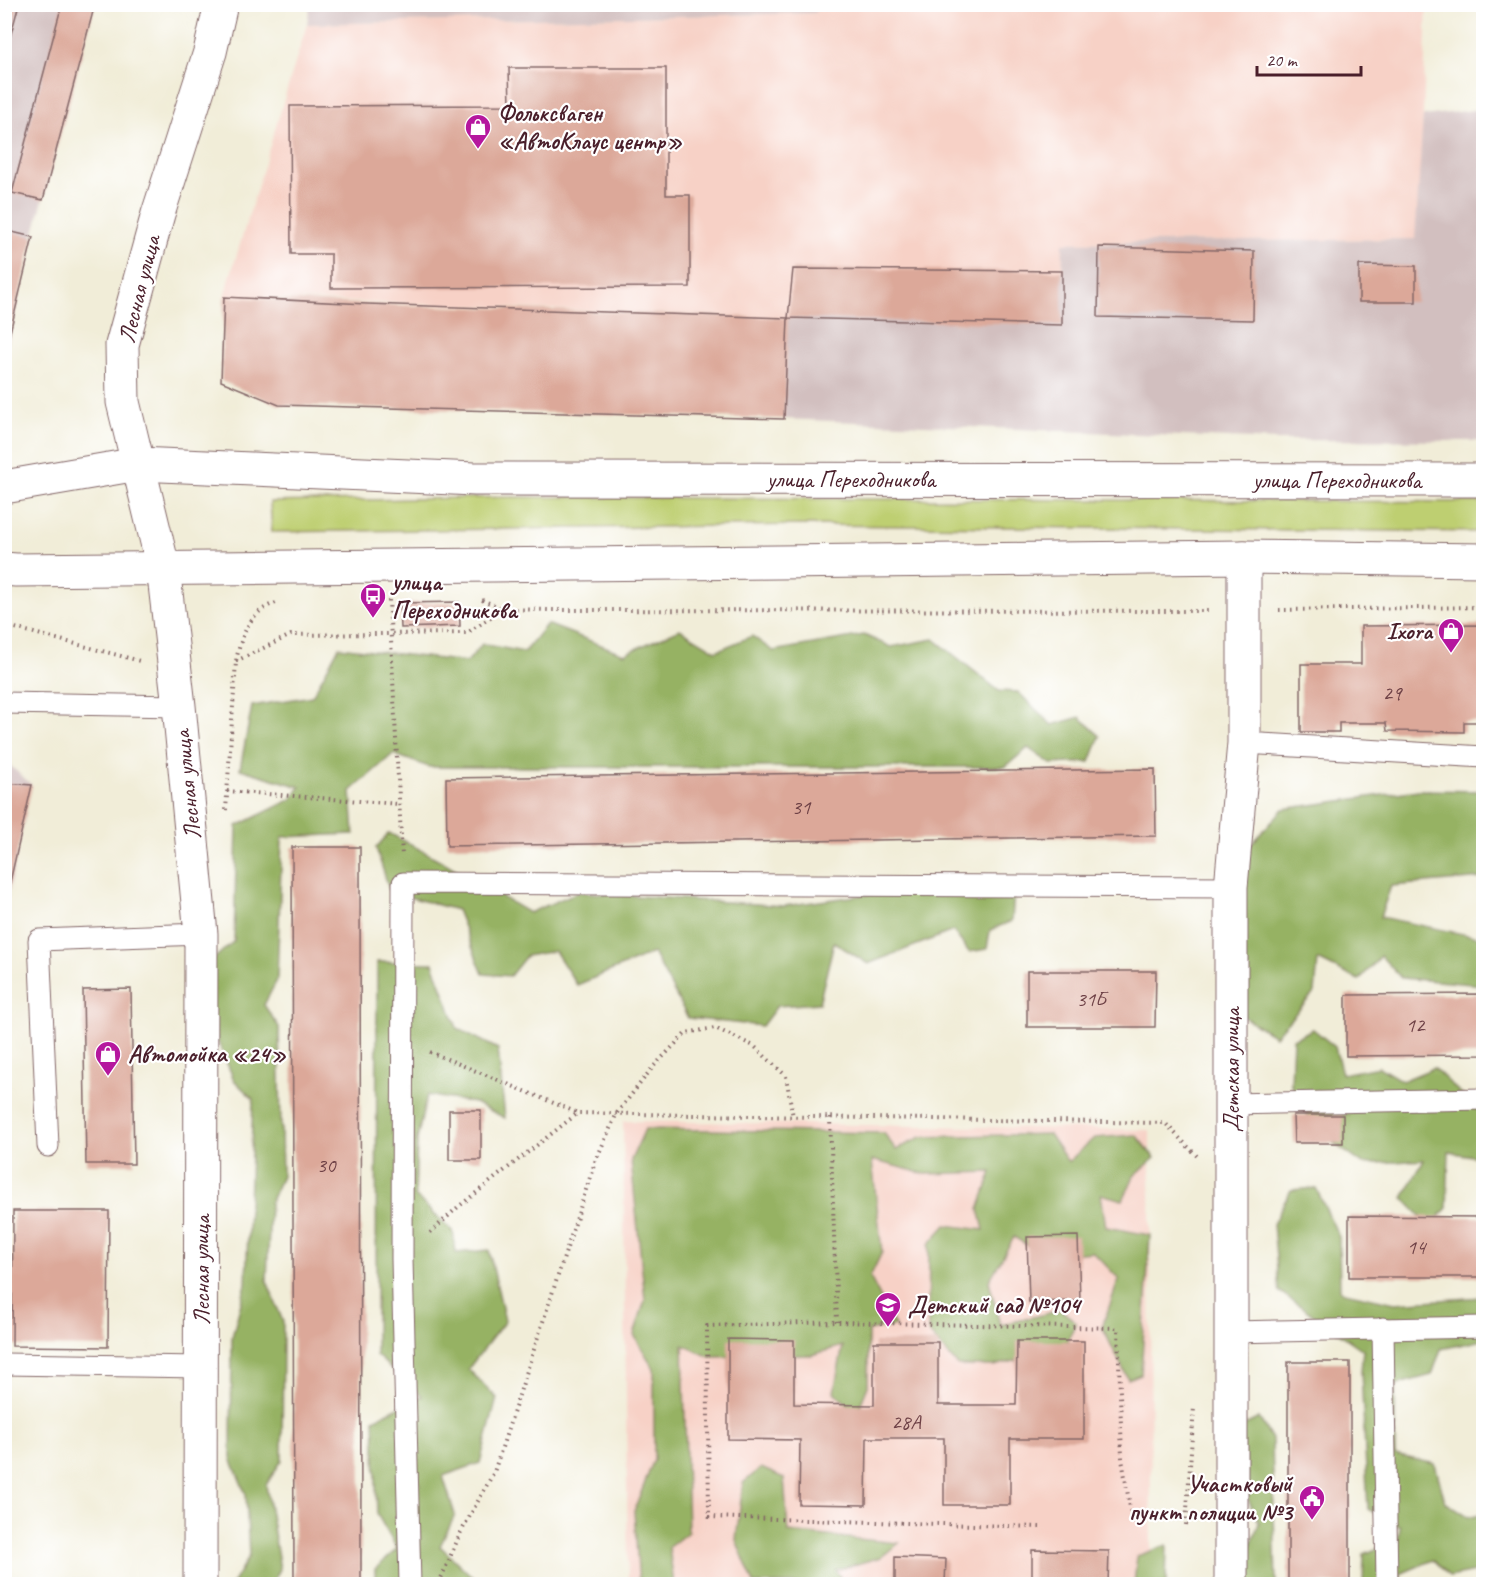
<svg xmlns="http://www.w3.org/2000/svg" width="1488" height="1589" viewBox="0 0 1488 1589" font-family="Caveat,sans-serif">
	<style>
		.built { fill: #f7d1c6 }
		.industrial { fill: #d2bfbf }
		.green { fill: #becf71; stroke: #84774e; stroke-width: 1.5 }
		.forest { fill: #96b263; stroke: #706847; stroke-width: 1.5 }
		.building { fill: #dca899 }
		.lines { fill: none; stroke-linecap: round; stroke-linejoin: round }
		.lane-casing { stroke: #846768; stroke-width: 23 }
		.street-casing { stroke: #846768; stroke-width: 35 }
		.secondary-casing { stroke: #846768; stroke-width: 35 }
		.path { stroke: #846768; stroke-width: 4; stroke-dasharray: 1.5 4.5; stroke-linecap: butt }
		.lane { stroke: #fff; stroke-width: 21 }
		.street { stroke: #fff; stroke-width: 33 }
		.secondary { stroke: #fff; stroke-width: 33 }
		.labels { text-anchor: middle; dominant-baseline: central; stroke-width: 4.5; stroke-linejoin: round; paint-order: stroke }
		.number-label { font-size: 21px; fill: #6e4146 }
		.poi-label { font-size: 24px; font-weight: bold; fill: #4a1f2b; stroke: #fff; text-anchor: start }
		.street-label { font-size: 24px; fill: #4a1f2b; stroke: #fff }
	</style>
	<rect width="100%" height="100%" fill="#fff"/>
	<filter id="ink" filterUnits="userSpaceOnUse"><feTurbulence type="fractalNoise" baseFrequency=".0167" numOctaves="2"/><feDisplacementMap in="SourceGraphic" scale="12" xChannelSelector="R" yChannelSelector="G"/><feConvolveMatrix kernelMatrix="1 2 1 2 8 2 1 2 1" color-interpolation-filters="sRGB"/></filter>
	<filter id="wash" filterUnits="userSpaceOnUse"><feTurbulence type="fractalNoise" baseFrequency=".008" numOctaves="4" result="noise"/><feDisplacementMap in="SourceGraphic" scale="24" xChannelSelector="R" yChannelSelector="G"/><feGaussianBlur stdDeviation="1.35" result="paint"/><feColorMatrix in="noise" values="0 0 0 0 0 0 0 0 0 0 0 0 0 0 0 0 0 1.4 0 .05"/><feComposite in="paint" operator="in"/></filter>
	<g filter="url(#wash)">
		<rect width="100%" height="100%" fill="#f1edd8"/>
		<g class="built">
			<polygon points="821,4 1427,5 1423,116 1416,239 1063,243 1062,325 788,318 224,297 307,24 815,13"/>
			<polygon points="623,1121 1150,1130 1151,1584 628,1584"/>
		</g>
		<g class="industrial">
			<polygon points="310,4 821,4 821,5 815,13 307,24"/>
			<polygon points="5,5 95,5 33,237 5,357"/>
			<polygon points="1483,109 1483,441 1276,440 784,419 788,318 1061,325 1063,243 1415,239 1423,116"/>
			<polygon points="5,761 32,785 5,909"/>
		</g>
		<polygon class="green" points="511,497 1483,502 1484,532 809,525 272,532 270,502"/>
		<g class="forest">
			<polygon points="547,624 624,654 680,629 716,651 752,636 773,651 864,635 891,647 934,639 999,691 1018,692 1052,725 1080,717 1100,736 1090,762 1051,764 1028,748 1005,767 429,767 393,754 351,791 354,834 282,837 277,980 264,1005 279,1027 282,1176 270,1203 267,1281 283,1322 282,1460 266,1485 280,1569 272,1584 232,1584 249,1556 246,1495 231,1458 232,1337 246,1284 253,1099 234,1080 205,1011 209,963 234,941 237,826 292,799 300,787 240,769 252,706 312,696 339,647 467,662 482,644 524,652"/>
			<polygon points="1418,790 1483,791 1483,878 1391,886 1380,917 1483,938 1483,985 1401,978 1381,956 1359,980 1318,960 1315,992 1275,1036 1239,1014 1244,852 1283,809"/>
			<polygon points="389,833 445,863 529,913 578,892 784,906 885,892 1014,892 1012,921 990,930 987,949 969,952 953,931 868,964 834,942 819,1003 777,1006 762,1026 688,1018 653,953 577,985 555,951 526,956 510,976 483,974 457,910 390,892 376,848"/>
			<polygon points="377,962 433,963 457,1028 498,1049 505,1118 475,1103 427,1095 417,1139 415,1196 453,1231 456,1253 489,1250 505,1321 468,1369 497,1398 480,1463 443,1476 455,1515 440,1546 480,1584 375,1584 375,1569 397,1549 377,1514 374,1419 422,1396 376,1355"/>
			<polygon points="1313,1029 1335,1047 1342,1074 1379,1067 1402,1081 1434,1068 1483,1115 1483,1158 1449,1152 1447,1208 1430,1226 1403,1198 1424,1160 1363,1164 1315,1130 1291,1084 1293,1039"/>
			<polygon points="645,1129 884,1133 896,1150 921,1137 1049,1134 1068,1162 1094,1138 1136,1135 1155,1158 1134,1176 1123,1200 1101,1194 1106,1227 1150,1235 1141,1374 1128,1379 1102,1327 1119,1279 1093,1252 1045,1256 1014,1237 989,1281 1000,1325 1061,1310 1076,1322 1064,1349 994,1366 958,1366 928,1332 929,1244 946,1225 984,1230 979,1209 992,1172 925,1174 872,1160 882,1252 870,1277 895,1326 868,1331 868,1386 857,1413 834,1392 843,1346 811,1355 710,1357 683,1345 688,1532 669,1547 674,1584 639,1584 634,1511 654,1459 654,1369 634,1335 645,1300 631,1160"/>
			<polygon points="1316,1188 1339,1237 1340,1291 1395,1303 1483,1297 1483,1340 1441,1349 1432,1375 1395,1385 1395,1455 1435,1464 1445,1502 1468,1517 1483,1513 1483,1576 1479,1571 1450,1577 1433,1560 1400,1574 1402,1584 1363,1584 1364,1554 1398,1540 1400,1527 1368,1509 1361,1371 1363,1350 1279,1291 1273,1224 1291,1190"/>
			<polygon points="1259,1418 1272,1439 1276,1584 1237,1584 1259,1523 1235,1470 1237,1429"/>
			<polygon points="761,1468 784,1478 788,1532 899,1543 881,1557 836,1570 844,1584 754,1584 736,1540 743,1483"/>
			<polygon points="1167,1545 1166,1584 1134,1584 1137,1556"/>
		</g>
		<g id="blocks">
			<g class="building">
				<polygon points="4,4 19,4 5,56 4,56"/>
				<polygon points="62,4 95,4 43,200 12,193"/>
				<polygon points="509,68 666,68 666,195 690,195 690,287 331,288 331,254 291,254 290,106 510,105"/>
				<polygon points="4,230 33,237 5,353 4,353"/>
				<polygon points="1099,247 1254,251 1253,320 1098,317"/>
				<polygon points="1359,265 1416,266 1416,302 1359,302"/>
				<polygon points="793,269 1062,271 1062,325 788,318"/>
				<polygon points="224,297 367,304 788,318 784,419 279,405 221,381"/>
				<polygon points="459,602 460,626 401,628 400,603"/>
				<polygon points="1484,625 1484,722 1464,722 1464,732 1387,731 1386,723 1339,723 1339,732 1301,732 1301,664 1361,664 1361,626"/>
				<polygon points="1155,769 1156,836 447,846 446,778"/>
				<polygon points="4,783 32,785 5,904 4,904"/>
				<polygon points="292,847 360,847 361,1584 294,1584"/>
				<polygon points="1027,971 1156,971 1155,1027 1027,1027"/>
				<polygon points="131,989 134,1164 86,1164 83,990"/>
				<polygon points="1484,994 1484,1055 1346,1056 1346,995"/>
				<rect x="449" y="1110" width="32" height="50"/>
				<polygon points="1293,1115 1343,1115 1343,1143 1294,1143"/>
				<polygon points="13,1211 109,1211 108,1347 12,1346"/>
				<polygon points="1349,1216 1484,1217 1484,1277 1349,1277"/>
				<polygon points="1078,1236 1080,1301 1029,1302 1027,1237"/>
				<polygon points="728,1339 794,1340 794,1404 874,1405 874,1342 938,1342 938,1405 1016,1405 1017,1341 1084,1341 1084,1439 1010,1439 1010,1505 944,1505 944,1438 867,1438 866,1505 799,1504 800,1440 728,1439"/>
				<rect x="1288" y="1362" width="62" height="222"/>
				<polygon points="1032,1550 1109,1551 1108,1584 1032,1584"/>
				<polygon points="895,1557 946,1559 945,1584 895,1584"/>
			</g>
		</g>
	</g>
	<g filter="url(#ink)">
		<use href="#blocks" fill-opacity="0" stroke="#846768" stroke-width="1.5"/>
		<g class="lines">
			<g class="lane-casing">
				<g id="lane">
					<polyline points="4,703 179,706"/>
					<polyline points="1244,743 1484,757"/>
					<polyline points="1231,1104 1484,1099"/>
					<polyline points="48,1146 39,940 201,934"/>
					<polyline points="1383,1328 1387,1584"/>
					<polyline points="1231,1332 1484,1327"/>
					<polyline points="4,1364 201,1367"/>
					<polyline points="410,1584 402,1259 403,883 1231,887"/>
				</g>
			</g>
			<g class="street-casing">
				<polyline id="street" points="1231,1584 1231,887 1244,743 1244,557"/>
			</g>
			<g class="secondary-casing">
				<g id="secondary">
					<polyline points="4,487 138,464 475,479 1484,480"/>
					<polyline points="4,569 16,570 1244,557 1484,560"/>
					<polyline points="200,1584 201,934 179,706 163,567 123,402 122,345 158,214 210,52 221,4"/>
				</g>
			</g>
			<g class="path">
				<polyline points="389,600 402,857"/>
				<polyline points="482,600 504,609 551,610 1211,611"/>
				<polyline points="1279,610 1484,607"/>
				<polyline points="4,625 140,661"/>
				<polyline points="236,661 291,635 467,633 503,609"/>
				<polyline points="227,791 399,804"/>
				<path d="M 226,810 L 236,661 C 241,637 249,611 276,603"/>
				<polyline points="430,1052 578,1113"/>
				<polyline points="830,1117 837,1322"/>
				<polyline points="430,1233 458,1207 578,1113 1165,1123 1197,1156"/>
				<polyline points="1186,1525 1194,1407"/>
				<polyline points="1040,1527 709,1517 707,1326 837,1322 1118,1328 1122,1459 1133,1526"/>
				<polyline points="439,1583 460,1534 494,1472 595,1162 617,1113 653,1067 686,1033 715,1028 754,1046 786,1076 793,1117"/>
			</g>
			<use href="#lane" class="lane"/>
			<use href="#street" class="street"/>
			<use href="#secondary" class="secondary"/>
		</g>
	</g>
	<defs>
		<g id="shop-pin" transform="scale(1.35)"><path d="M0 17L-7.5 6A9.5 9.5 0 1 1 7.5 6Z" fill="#b5179e" stroke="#fff"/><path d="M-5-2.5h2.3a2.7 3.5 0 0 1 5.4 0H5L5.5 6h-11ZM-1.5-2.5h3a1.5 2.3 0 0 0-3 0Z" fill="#fff"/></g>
		<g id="bus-pin" transform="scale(1.35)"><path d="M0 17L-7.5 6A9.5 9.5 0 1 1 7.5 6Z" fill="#b5179e" stroke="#fff"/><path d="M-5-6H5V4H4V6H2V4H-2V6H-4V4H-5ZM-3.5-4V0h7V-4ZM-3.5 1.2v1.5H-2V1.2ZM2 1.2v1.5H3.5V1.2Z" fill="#fff"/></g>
		<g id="school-pin" transform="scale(1.35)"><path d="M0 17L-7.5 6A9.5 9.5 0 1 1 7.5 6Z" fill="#b5179e" stroke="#fff"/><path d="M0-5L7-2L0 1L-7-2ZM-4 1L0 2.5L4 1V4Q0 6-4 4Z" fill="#fff"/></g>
		<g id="civic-pin" transform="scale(1.35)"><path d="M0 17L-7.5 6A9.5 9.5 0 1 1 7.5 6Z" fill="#b5179e" stroke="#fff"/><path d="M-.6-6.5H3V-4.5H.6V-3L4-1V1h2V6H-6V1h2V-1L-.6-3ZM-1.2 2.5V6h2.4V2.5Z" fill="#fff"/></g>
	</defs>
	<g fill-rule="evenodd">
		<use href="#shop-pin" x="478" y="127"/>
		<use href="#bus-pin" x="373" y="596"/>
		<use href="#shop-pin" x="1451" y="631"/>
		<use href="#shop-pin" x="108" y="1054"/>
		<use href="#school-pin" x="888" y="1305"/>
		<use href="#civic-pin" x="1312" y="1498"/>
	</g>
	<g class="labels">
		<g class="number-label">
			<text x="1392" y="693">29</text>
			<text x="801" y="807">31</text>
			<text x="1091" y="999">31Б</text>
			<text x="1415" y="1025">12</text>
			<text x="326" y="1165">30</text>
			<text x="1416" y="1247">14</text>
			<text x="906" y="1422">28А</text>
		</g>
		<g class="poi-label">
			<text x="498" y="113">Фольксваген<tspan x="498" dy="28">«АвтоКлаус центр»</tspan></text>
			<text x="392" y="582">улица<tspan x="392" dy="28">Переходникова</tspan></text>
			<text x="1432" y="631" text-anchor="end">Ixora</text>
			<text x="128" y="1054">Автомойка «24»</text>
			<text x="908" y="1305">Детский сад №104</text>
			<text x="1292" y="1484" text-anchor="end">Участковый<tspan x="1292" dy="28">пункт полиции №3</tspan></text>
		</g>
		<g class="street-label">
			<text transform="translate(139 289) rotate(-76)">Лесная улица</text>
			<text x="851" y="479">улица Переходникова</text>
			<text x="1337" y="480">улица Переходникова</text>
			<text transform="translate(187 785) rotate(-96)">Лесная улица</text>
			<text transform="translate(1231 1070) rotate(-90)">Детская улица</text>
			<text transform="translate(201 1270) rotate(-90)">Лесная улица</text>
		</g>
	</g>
	<rect width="1488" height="1589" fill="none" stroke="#fff" stroke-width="24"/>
	<path d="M1257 66v9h104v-9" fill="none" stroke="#4a1f2b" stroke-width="3"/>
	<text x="1266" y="66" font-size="18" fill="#4a1f2b" stroke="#ffffff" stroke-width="4.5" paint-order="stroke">20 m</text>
</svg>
